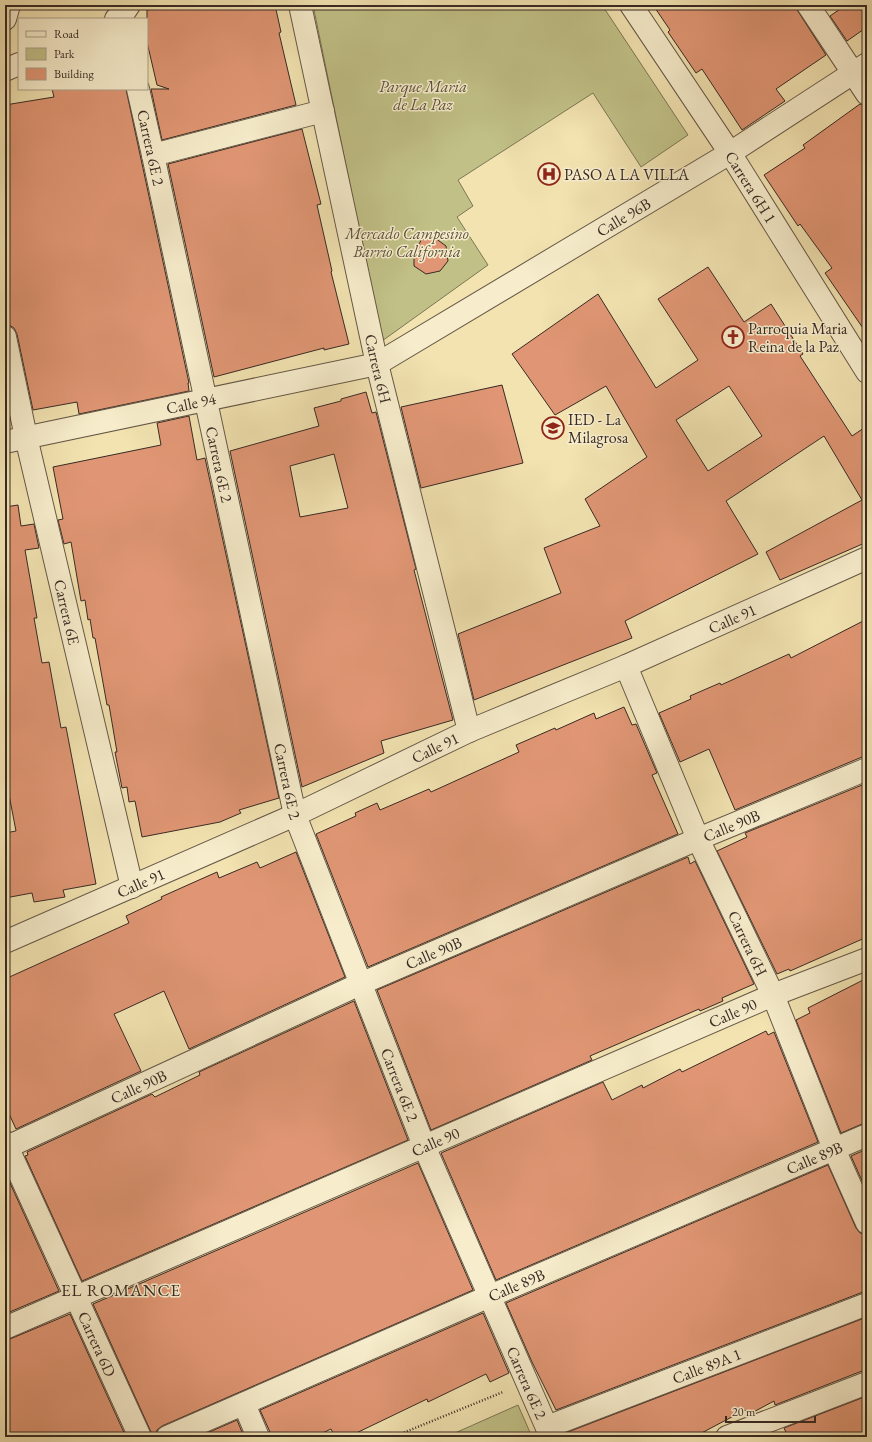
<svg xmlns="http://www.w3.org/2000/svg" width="872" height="1442" viewBox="0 0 872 1442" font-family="'EB Garamond',serif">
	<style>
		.green { fill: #c1c187; stroke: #7c7656 }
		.building { fill: #e09674; stroke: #382a24; fill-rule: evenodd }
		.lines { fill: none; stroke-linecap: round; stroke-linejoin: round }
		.minor-casing { stroke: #665847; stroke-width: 24 }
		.path { stroke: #382a24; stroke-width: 2.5; stroke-dasharray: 1 2; stroke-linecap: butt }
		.minor { stroke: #f7edcc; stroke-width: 22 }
		.labels { text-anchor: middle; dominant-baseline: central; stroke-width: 3; stroke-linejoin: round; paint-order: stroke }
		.park-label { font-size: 16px; font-style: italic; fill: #5a503d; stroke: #f7edcc }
		.street-label { font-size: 16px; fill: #382a24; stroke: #f7edcc }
		.poi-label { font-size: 16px; fill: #382a24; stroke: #f7edcc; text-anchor: start }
		.neighbourhood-label { font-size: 17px; letter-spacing: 1px; fill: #382a24; stroke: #f7edcc }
	</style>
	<rect width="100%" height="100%" fill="#f2e3b1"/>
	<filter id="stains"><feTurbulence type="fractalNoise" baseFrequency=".005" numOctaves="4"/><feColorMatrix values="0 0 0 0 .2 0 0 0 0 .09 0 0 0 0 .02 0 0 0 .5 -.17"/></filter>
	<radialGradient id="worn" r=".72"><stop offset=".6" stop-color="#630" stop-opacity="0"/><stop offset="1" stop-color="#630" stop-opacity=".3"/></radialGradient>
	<g class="green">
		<polygon points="313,5 602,5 688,135 641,167 593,93 458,180 473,206 457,217 488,265 382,341"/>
		<polygon points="518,1405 532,1437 446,1437"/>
	</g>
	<g class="building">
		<polygon points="176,5 275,5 281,32 279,33 296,105 162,140 151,89 169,89 157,85 147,42 147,10"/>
		<polygon points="653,5 794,5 826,55 776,89 785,101 742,130 702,69 696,73 668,32 670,30"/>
		<polygon points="846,5 867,5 867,27 847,41 830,16"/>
		<polygon points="52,89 126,89 189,383 188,383 189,391 79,414 77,402 33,410 17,334 14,328 9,325 6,325 5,321 5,105 54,97"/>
		<polygon points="860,104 867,106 867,334 825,273 832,268 800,224 798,226 764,175 805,148 803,145"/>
		<polygon points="302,129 321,204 317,205 332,271 331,272 349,344 324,350 324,348 214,377 168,164"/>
		<polygon points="435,238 446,246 448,261 440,271 426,274 414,266 414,252 422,239"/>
		<path d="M 708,267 L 744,322 L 771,304 L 803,354 L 800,356 L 852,436 L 867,426 L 867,542 L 780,580 L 766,552 L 862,500 L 824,436 L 726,501 L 758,554 L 625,621 L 632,638 L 474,700 L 458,634 L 561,593 L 544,548 L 600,526 L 585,499 L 647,457 L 606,386 L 555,415 L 512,354 L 598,294 L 656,388 L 698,360 L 658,299 ZM 729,386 L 762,436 L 708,471 L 676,420 Z"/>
		<polygon points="502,385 523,463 421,488 401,407"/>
		<path d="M 366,392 L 372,413 L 376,412 L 416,569 L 414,570 L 453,720 L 381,741 L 384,753 L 302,787 L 230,451 L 319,426 L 314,408 L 341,401 L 341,399 ZM 334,454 L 348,508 L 300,517 L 290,466 Z"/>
		<polygon points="189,416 197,460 205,458 279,798 239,810 241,813 220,822 142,837 135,801 129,802 127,787 122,788 115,752 117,752 109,705 107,705 95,638 93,638 90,619 88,620 85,600 81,601 71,542 64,544 58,520 63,519 53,467 161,445 157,423"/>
		<polygon points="18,505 21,526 34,524 39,548 25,550 37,618 34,618 42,663 49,662 61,728 66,727 96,884 63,890 65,897 34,902 32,893 5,898 5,833 16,831 5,774 5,507"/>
		<polygon points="867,619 867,757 862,757 735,810 709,749 680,762 659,713 691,699 690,696 720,683 721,685 789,654 791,658"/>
		<polygon points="624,707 632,725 636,724 657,773 652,775 678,834 368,967 316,834 356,816 355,813 377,803 380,810 429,789 431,792 519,752 516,745 555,728 556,730 594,713 596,719"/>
		<polygon points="867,783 867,937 790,971 789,969 777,974 717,851 747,837 745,833"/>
		<polygon points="296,852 345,977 189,1049 164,991 121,1011 114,1014 141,1071 16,1129 5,1105 5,979 129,923 126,916 162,899 161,897 190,884 217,872 219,878 257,862 260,868"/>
		<polygon points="688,857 690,864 695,861 754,984 722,998 723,1001 700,1011 699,1009 590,1056 592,1060 431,1130 377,990"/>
		<polygon points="867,978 867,1123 862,1124 841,1133 796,1020 810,1013 808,1008"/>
		<polygon points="354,1001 408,1140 82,1281 25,1156 28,1155 27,1152 152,1094 155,1097 200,1075 199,1072"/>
		<polygon points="766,1031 768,1035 774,1032 818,1142 496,1280 441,1153 603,1082 612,1100 642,1085 643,1088 680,1069 682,1072"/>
		<polygon points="867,1149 867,1192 851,1156"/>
		<polygon points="418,1163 473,1290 162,1426 157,1430 155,1437 152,1437 151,1432 93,1304"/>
		<polygon points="828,1165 856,1228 860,1233 867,1235 867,1292 863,1292 556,1410 532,1362 506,1303"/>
		<polygon points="5,1172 59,1291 5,1314"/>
		<polygon points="483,1313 509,1373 490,1382 486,1374 428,1402 427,1399 348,1437 335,1437 331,1429 314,1437 270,1437 270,1432 260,1410"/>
		<polygon points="70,1314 126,1437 5,1437 5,1340 10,1339"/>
		<polygon points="867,1317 867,1371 862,1371 775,1405 774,1401 748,1415 745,1410 694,1437 570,1437 568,1432"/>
		<polygon points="867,1396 867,1437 788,1437 784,1428"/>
		<polygon points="237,1420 244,1437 198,1437"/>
	</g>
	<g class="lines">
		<g class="minor-casing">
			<g id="minor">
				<path id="s1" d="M 300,5 L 377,364 L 469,731"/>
				<path id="s2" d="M 631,5 L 730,153 L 867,372"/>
				<polyline points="808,5 867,94"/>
				<polyline points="5,19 9,5"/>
				<polyline points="116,19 121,17 129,5"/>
				<polyline points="5,70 19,64"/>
				<path id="s3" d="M 138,89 L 153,155 L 295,815 L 424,1146 L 551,1437"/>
				<polyline points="153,155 323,111"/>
				<path id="s4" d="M 5,337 L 26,437 L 132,887"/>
				<path id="s5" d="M 5,442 L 377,364 L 730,153 L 867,64"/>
				<path id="s6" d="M 626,666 L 698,839 L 773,995 L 834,1149 L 867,1223"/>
				<path id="s7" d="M 5,942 L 295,815 L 469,731 L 626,666 L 867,558"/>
				<path id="s8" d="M 5,1142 L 140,1437"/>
				<path id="s9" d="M 5,1148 L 360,984 L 698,839 L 867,769"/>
				<path id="s10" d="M 5,1328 L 773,995 L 867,959"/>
				<polyline points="244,1404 258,1437"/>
				<path id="s11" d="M 547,1427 L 867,1304"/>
				<path id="s12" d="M 167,1437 L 490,1296 L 867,1135"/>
				<polyline points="727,1437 867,1383"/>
			</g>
		</g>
		<polyline class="path" points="393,1437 503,1392"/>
		<use href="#minor" class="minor"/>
	</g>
	<defs>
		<g id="hospital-ring" transform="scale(1.15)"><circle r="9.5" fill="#f7edcc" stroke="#8f2418" stroke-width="1.5"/><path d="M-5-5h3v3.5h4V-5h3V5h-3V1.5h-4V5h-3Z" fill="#8f2418"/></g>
		<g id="church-ring" transform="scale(1.15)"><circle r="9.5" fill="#f7edcc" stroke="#8f2418" stroke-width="1.5"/><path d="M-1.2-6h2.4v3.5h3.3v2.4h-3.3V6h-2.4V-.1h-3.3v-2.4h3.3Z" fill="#8f2418"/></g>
		<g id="school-ring" transform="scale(1.15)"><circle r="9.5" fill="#f7edcc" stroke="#8f2418" stroke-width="1.5"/><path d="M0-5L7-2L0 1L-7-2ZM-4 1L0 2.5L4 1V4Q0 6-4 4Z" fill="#8f2418"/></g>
	</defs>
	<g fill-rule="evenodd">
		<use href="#hospital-ring" x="549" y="174"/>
		<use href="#church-ring" x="733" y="337"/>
		<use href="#school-ring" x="553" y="428"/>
	</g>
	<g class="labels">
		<g class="park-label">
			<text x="423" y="86">Parque Maria<tspan x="423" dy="18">de La Paz</tspan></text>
			<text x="407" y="233">Mercado Campesino<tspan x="407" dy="18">Barrio California</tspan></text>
		</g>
		<g class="street-label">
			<text stroke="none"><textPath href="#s3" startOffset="60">Carrera 6E 2</textPath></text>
			<text stroke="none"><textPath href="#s2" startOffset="218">Carrera 6H 1</textPath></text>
			<text stroke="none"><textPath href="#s5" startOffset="667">Calle 96B</textPath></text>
			<text stroke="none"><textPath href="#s1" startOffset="372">Carrera 6H</textPath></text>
			<text stroke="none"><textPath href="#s5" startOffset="190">Calle 94</textPath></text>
			<text stroke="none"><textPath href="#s3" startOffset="384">Carrera 6E 2</textPath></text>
			<text stroke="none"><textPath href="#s4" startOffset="282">Carrera 6E</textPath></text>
			<text stroke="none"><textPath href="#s7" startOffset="796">Calle 91</textPath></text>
			<text stroke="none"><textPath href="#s7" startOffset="472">Calle 91</textPath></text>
			<text stroke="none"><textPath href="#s3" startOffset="708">Carrera 6E 2</textPath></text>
			<text stroke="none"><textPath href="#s9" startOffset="795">Calle 90B</textPath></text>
			<text stroke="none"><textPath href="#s7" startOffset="148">Calle 91</textPath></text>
			<text stroke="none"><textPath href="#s6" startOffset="303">Carrera 6H</textPath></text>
			<text stroke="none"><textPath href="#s9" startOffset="471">Calle 90B</textPath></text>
			<text stroke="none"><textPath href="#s10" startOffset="793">Calle 90</textPath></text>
			<text stroke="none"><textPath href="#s3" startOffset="1032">Carrera 6E 2</textPath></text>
			<text stroke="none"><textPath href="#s9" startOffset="147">Calle 90B</textPath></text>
			<text stroke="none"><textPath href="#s10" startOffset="469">Calle 90</textPath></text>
			<text stroke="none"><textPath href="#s12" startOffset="705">Calle 89B</textPath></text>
			<text stroke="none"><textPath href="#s12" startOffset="381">Calle 89B</textPath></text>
			<text stroke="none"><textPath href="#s8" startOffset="222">Carrera 6D</textPath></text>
			<text stroke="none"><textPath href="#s11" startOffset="171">Calle 89A 1</textPath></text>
			<text stroke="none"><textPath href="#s3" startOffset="1356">Carrera 6E 2</textPath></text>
		</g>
		<g class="poi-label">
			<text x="564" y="174">PASO A LA VILLA</text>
			<text x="748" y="328">Parroquia Maria<tspan x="748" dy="18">Reina de la Paz</tspan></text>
			<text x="568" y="419">IED - La<tspan x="568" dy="18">Milagrosa</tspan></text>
		</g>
		<g class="neighbourhood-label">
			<text x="121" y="1290">EL ROMANCE</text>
		</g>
	</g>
	<rect width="872" height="1442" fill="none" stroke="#f2e3b1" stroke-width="20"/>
	<rect x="6" y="6" width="860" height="1430" fill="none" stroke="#382a24" stroke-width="2"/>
	<rect x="10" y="10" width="852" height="1422" fill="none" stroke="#382a24"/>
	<rect x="18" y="18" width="130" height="72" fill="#f7edcc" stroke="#ab9f89"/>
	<rect x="26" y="31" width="20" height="6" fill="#f7edcc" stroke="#ab9f89"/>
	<text x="54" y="38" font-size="12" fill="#382a24">Road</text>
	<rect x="26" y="48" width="20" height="12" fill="#c1c187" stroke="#ab9f89"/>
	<text x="54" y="58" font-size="12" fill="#382a24">Park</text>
	<rect x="26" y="68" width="20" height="12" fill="#e09674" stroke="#ab9f89"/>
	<text x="54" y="78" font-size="12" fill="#382a24">Building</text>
	<path d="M726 1416v6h89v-6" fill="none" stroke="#382a24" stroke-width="2"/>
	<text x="732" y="1416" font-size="12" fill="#382a24" stroke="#f7edcc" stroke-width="3" paint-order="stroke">20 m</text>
	<rect width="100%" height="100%" filter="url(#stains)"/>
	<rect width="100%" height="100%" fill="url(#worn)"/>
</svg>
